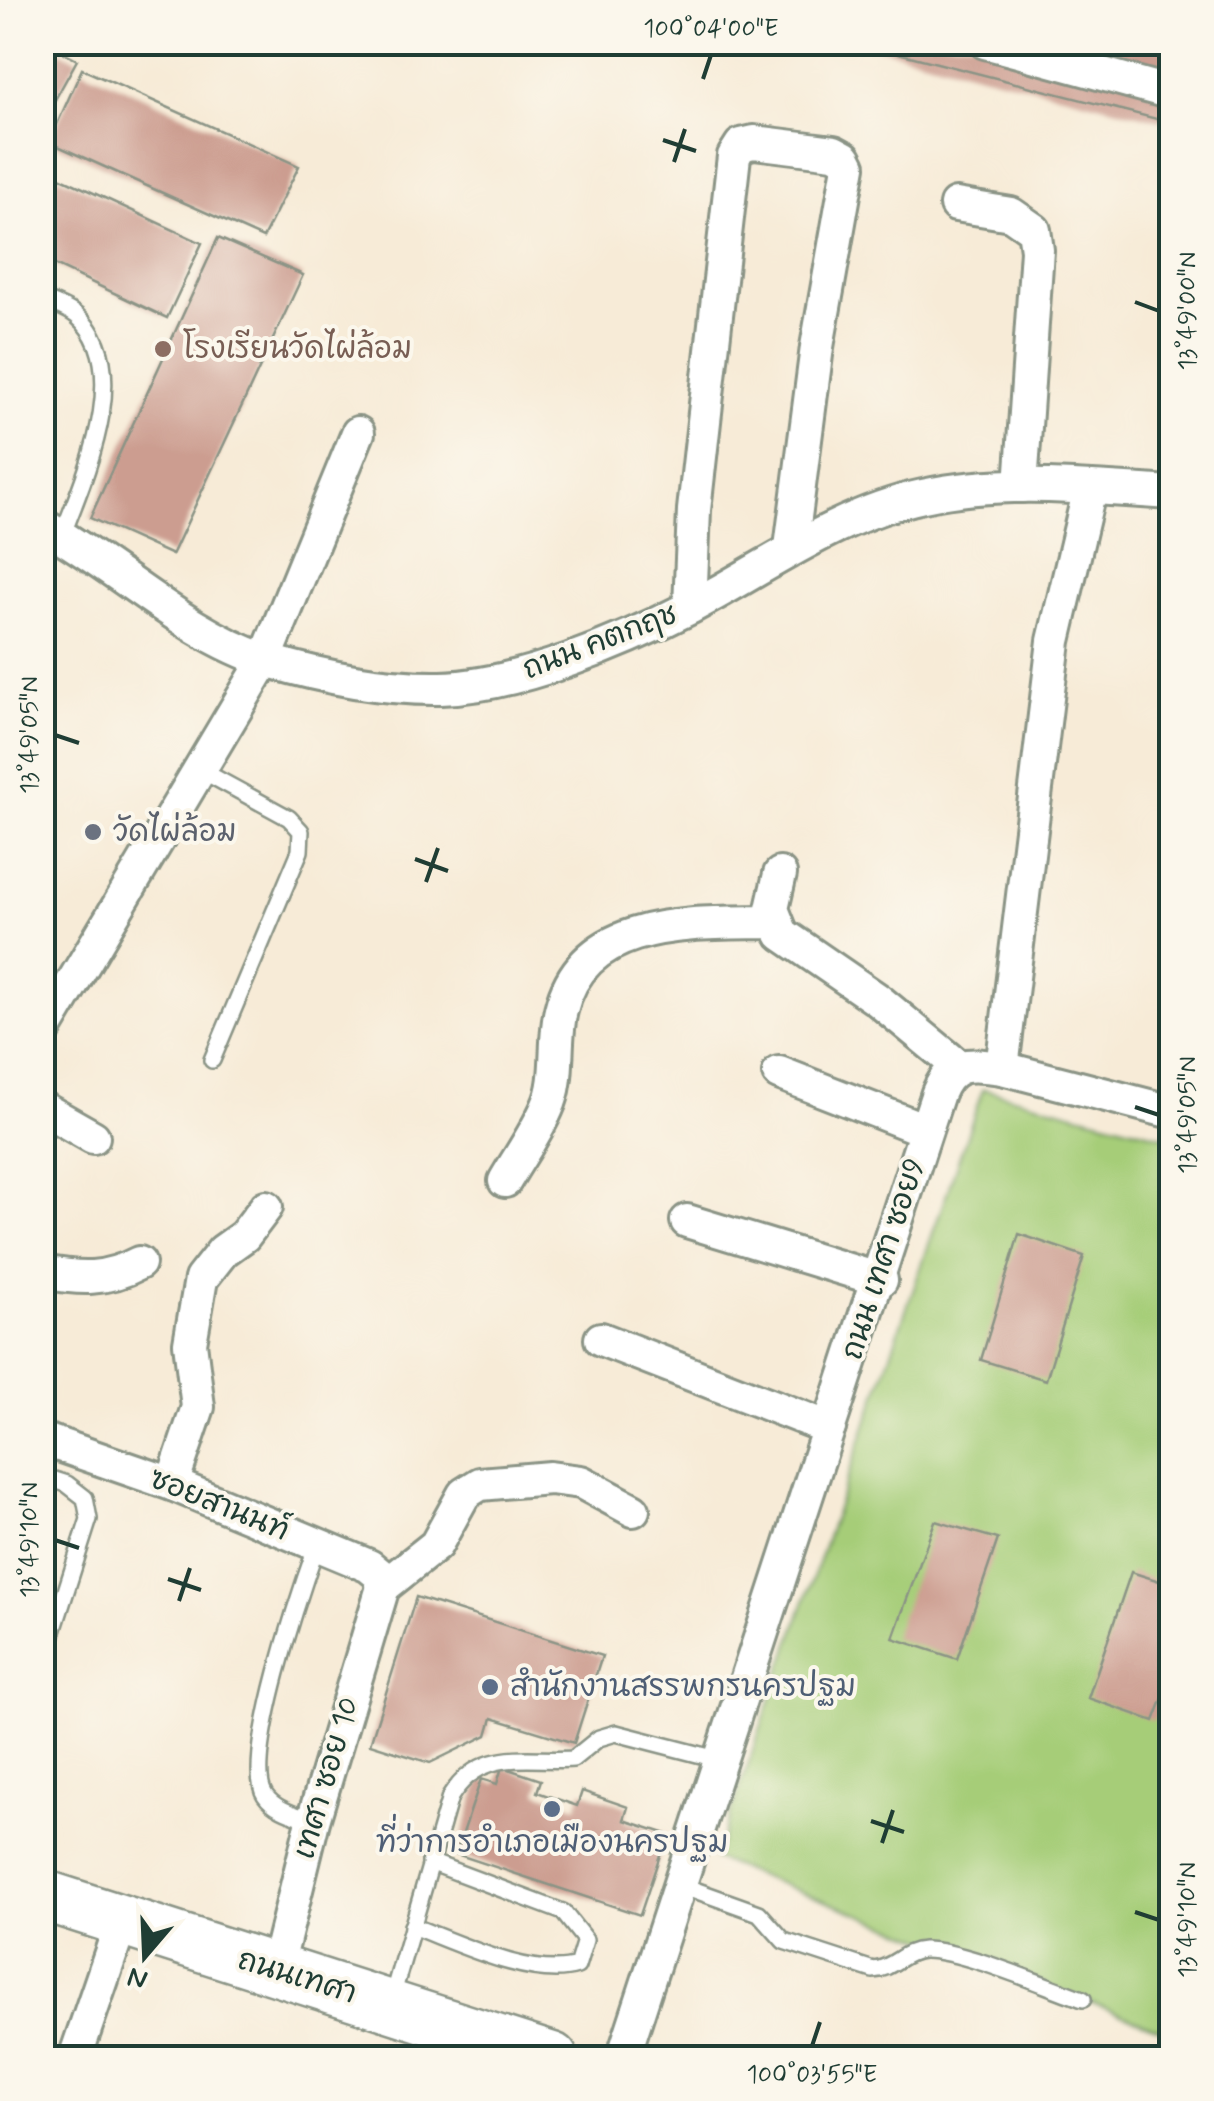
<svg xmlns="http://www.w3.org/2000/svg" width="1214" height="2101" viewBox="0 0 1214 2101" font-family="Mynerve,'Playpen Sans Thai',sans-serif">
	<style>
		.green { fill: #a6cd78; stroke: #628556; stroke-width: 2.5 }
		.building { fill: #cc9d90 }
		.lines { fill: none; stroke-linecap: round; stroke-linejoin: round }
		.service-casing { stroke: #8b9486; stroke-width: 20 }
		.minor-casing { stroke: #8b9486; stroke-width: 38 }
		.primary-casing { stroke: #8b9486; stroke-width: 55 }
		.service { stroke: #fff; stroke-width: 15 }
		.minor { stroke: #fff; stroke-width: 32 }
		.primary { stroke: #fff; stroke-width: 50 }
		.ticks { fill: none; stroke: #1f3d34; stroke-width: 4 }
		.education-dot { fill: #8d6e63; stroke: #fbf7ec; stroke-width: 4 }
		.worship-dot { fill: #6b7280; stroke: #fbf7ec; stroke-width: 4 }
		.service-dot { fill: #5c6f8a; stroke: #fbf7ec; stroke-width: 4 }
		.labels { text-anchor: middle; dominant-baseline: central; stroke-width: 8; stroke-linejoin: round; paint-order: stroke }
		.education-label { font-size: 30px; fill: #785e54; stroke: #fbf7ec; text-anchor: start }
		.street-label { font-size: 30px; fill: #1f3d34; stroke: #fbf7ec }
		.worship-label { font-size: 30px; fill: #5b616d; stroke: #fbf7ec; text-anchor: start }
		.service-label { font-size: 30px; fill: #4e5e75; stroke: #fbf7ec; text-anchor: start }
		.neatline { fill: none; stroke: #1f3d34; stroke-width: 4 }
		.ticks-label { font-size: 25px; text-anchor: middle; fill: #1f3d34 }
	</style>
	<rect width="100%" height="100%" fill="#fbf7ec"/>
	<filter id="ink" filterUnits="userSpaceOnUse"><feTurbulence type="fractalNoise" baseFrequency=".01" numOctaves="2"/><feDisplacementMap in="SourceGraphic" scale="20" xChannelSelector="R" yChannelSelector="G"/><feConvolveMatrix kernelMatrix="1 2 1 2 8 2 1 2 1" color-interpolation-filters="sRGB"/></filter>
	<filter id="wash" filterUnits="userSpaceOnUse"><feTurbulence type="fractalNoise" baseFrequency=".0048" numOctaves="4" result="noise"/><feDisplacementMap in="SourceGraphic" scale="40" xChannelSelector="R" yChannelSelector="G"/><feGaussianBlur stdDeviation="2.25" result="paint"/><feColorMatrix in="noise" values="0 0 0 0 0 0 0 0 0 0 0 0 0 0 0 0 0 1.4 0 .05"/><feComposite in="paint" operator="in"/></filter>
	<g filter="url(#wash)">
		<rect width="100%" height="100%" fill="#f7ebd7"/>
		<polygon class="green" points="983,1089 1171,1138 1171,2033 715,1859"/>
		<g id="blocks">
			<g class="building">
				<polygon points="42,42 77,60 42,123"/>
				<polygon points="863,42 1172,42 1172,123 863,44"/>
				<polygon points="82,69 299,166 263,238 49,142"/>
				<polygon points="42,169 202,243 167,318 42,259"/>
				<polygon points="218,238 303,275 172,555 90,518"/>
				<polygon points="1019,1234 1084,1256 1046,1380 981,1360"/>
				<polygon points="935,1521 998,1539 957,1659 893,1638"/>
				<polygon points="1131,1572 1172,1585 1172,1675 1154,1721 1088,1698"/>
				<polygon points="416,1597 602,1656 574,1743 492,1718 487,1735 430,1763 370,1744"/>
				<polygon points="502,1767 541,1780 537,1792 577,1806 582,1791 628,1807 624,1820 667,1834 640,1915 456,1854 481,1779 497,1784"/>
			</g>
		</g>
	</g>
	<g filter="url(#ink)">
		<use href="#blocks" fill-opacity="0" stroke="#8b9486" stroke-width="2.5"/>
		<g class="lines">
			<g class="service-casing">
				<g id="service">
					<path d="M 42,298 C 53,304 68,308 77,316 C 135,366 84,478 62,536"/>
					<polyline points="199,769 289,818 301,831 300,851 212,1060"/>
					<polyline points="42,1476 67,1484 85,1498 89,1519 42,1666"/>
					<path d="M 313,1821 C 297,1815 275,1810 265,1795 C 242,1762 302,1587 317,1545"/>
					<path d="M 678,1884 L 759,1913 L 784,1941 L 873,1970 C 893,1969 903,1951 923,1950 C 960,1949 1045,1986 1083,1999"/>
					<path d="M 412,1926 C 455,1942 533,1980 577,1966 L 585,1940 L 563,1912 L 430,1862"/>
					<path d="M 392,1997 L 450,1797 C 481,1747 523,1762 573,1759 L 599,1738 L 616,1733 L 717,1759"/>
				</g>
			</g>
			<g class="minor-casing">
				<g id="minor">
					<polyline points="985,42 1172,93"/>
					<polyline points="956,205 1011,214 1034,230 1037,250 1021,486"/>
					<path d="M 42,525 C 117,566 186,635 269,661 C 323,677 385,689 441,688 C 518,686 623,642 691,607 C 767,567 838,514 923,496 C 1004,478 1089,488 1172,493"/>
					<polyline points="690,607 694,510 734,156 741,145 754,142 834,152 845,158 849,166 817,347 791,548"/>
					<polyline points="780,874 772,909 782,934 878,1000 958,1066"/>
					<polyline points="42,1034 265,660 358,433"/>
					<polyline points="1002,1068 1172,1112"/>
					<polyline points="779,1073 925,1130"/>
					<polyline points="42,1108 93,1137"/>
					<path d="M 505,1181 C 519,1157 536,1133 547,1108 C 561,1079 553,1041 561,1010 C 584,914 697,924 775,922"/>
					<polyline points="687,1221 881,1280"/>
					<path d="M 42,1272 C 80,1279 105,1281 139,1263"/>
					<polyline points="601,1339 829,1428"/>
					<polyline points="42,1439 172,1484 369,1566 380,1575 383,1587"/>
					<polyline points="172,1484 198,1407 190,1343 201,1279 223,1251 244,1236 266,1207"/>
					<polyline points="383,1587 436,1545 464,1494 480,1484 550,1478 581,1482 633,1510"/>
					<polyline points="276,1971 313,1821 383,1587"/>
					<polyline points="75,2058 122,1921"/>
					<path d="M 623,2058 L 938,1093 C 952,1060 970,1064 1002,1068 L 1054,641 L 1090,488"/>
				</g>
			</g>
			<g class="primary-casing">
				<polyline id="primary" points="42,1895 552,2058"/>
			</g>
			<use href="#service" class="service"/>
			<use href="#minor" class="minor"/>
			<use href="#primary" class="primary"/>
		</g>
	</g>
	<path class="ticks" d="M 703,79 L 711,55M 663,140 L 696,151M 674,162 L 685,129M 1135,302 L 1159,311M 55,735 L 79,743M 415,859 L 448,871M 426,882 L 438,848M 1135,1107 L 1159,1115M 55,1540 L 79,1548M 168,1579 L 201,1590M 179,1601 L 190,1568M 871,1821 L 904,1832M 882,1843 L 893,1810M 1135,1912 L 1159,1920M 812,2046 L 820,2022"/>
	<circle class="education-dot" cx="163" cy="349" r="10"/>
	<circle class="worship-dot" cx="93" cy="832" r="10"/>
	<g class="service-dot">
		<circle cx="490" cy="1687" r="10"/>
		<circle cx="552" cy="1809" r="10"/>
	</g>
	<g class="labels">
		<g class="education-label">
			<text x="183" y="349">โรงเรียนวัดไผ่ล้อม</text>
		</g>
		<g class="street-label">
			<text transform="translate(600 642) rotate(-21)">ถนน คตกฤช</text>
			<text transform="translate(884 1259) rotate(-72)">ถนน เทศา ซอย9</text>
			<text transform="translate(219 1505) rotate(22)">ซอยสานนท์</text>
			<text transform="translate(327 1778) rotate(-74)">เทศา ซอย 10</text>
			<text transform="translate(297 1977) rotate(17)">ถนนเทศา</text>
		</g>
		<g class="worship-label">
			<text x="113" y="832">วัดไผ่ล้อม</text>
		</g>
		<g class="service-label">
			<text x="510" y="1687">สำนักงานสรรพกรนครปฐม</text>
			<text x="552" y="1843" text-anchor="middle">ที่ว่าการอำเภอเมืองนครปฐม</text>
		</g>
	</g>
	<rect width="1214" height="2101" fill="none" stroke="#fbf7ec" stroke-width="110"/>
	<g transform="translate(145 1956) rotate(199)" stroke="#fbf7ec" stroke-width="8" paint-order="stroke">
	<path d="M0-8L18 38L0 25L-18 38Z" fill="#1f3d34"/>
	<text y="-15" font-size="28" font-weight="bold" text-anchor="middle" fill="#1f3d34">N</text>
	</g>
	<rect x="55" y="55" width="1104" height="1991" class="neatline"/>
	<g class="ticks-label">
		<text x="711" y="36">100°04'00"E</text>
		<text transform="translate(1186 311) rotate(-90)" y="9">13°49'00"N</text>
		<text transform="translate(28 735) rotate(-90)" y="9">13°49'05"N</text>
		<text transform="translate(1186 1115) rotate(-90)" y="9">13°49'05"N</text>
		<text transform="translate(28 1540) rotate(-90)" y="9">13°49'10"N</text>
		<text transform="translate(1186 1920) rotate(-90)" y="9">13°49'10"N</text>
		<text x="812" y="2082">100°03'55"E</text>
	</g>
</svg>
